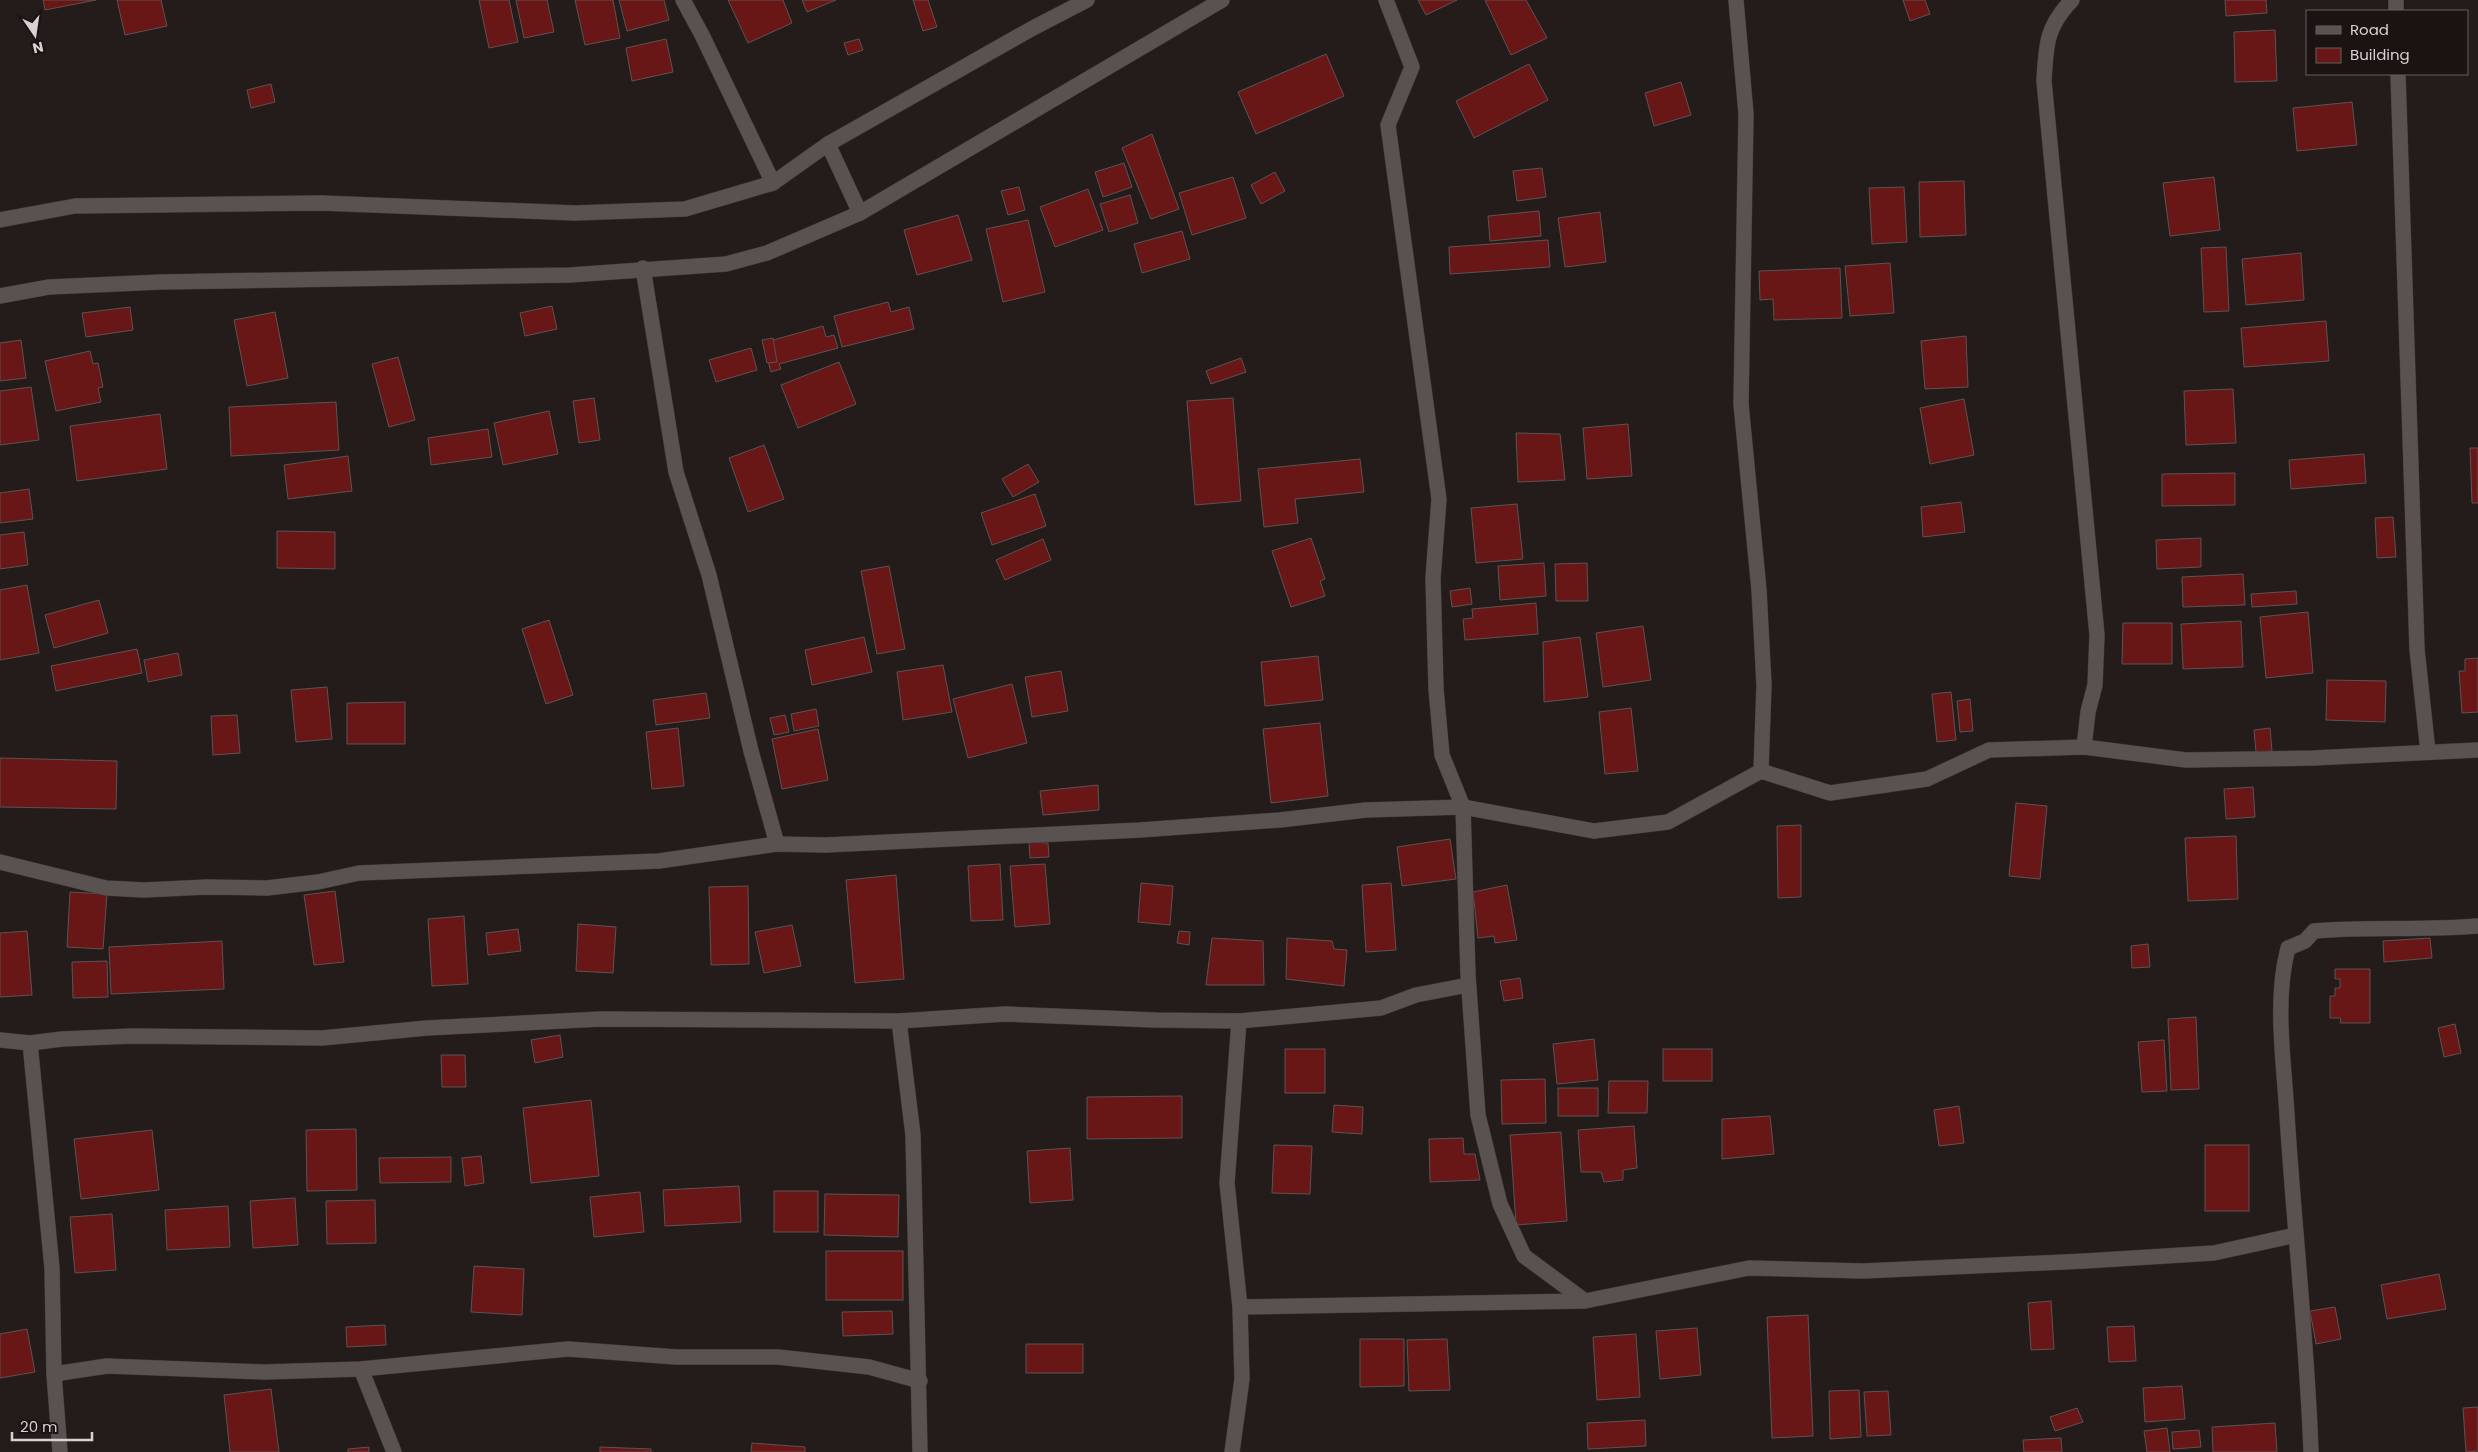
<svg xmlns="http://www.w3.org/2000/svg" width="2478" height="1452" viewBox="0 0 2478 1452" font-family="Poppins,sans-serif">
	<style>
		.building { fill: #691716; stroke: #5c5352 }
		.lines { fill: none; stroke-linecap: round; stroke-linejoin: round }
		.minor-casing { stroke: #3d3837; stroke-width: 16 }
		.minor { stroke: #5a5250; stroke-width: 15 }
	</style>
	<rect width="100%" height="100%" fill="#231c1b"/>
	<g class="building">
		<polygon points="43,0 96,0 45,10"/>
		<polygon points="117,0 161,0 167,26 125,35"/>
		<polygon points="479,0 509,0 518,42 489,48"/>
		<polygon points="516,0 547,0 554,32 524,38"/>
		<polygon points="575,0 613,0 620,38 585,45"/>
		<polygon points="619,0 664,0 669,20 627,31"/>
		<polygon points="728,0 783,0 792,23 748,43"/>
		<polygon points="802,0 836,0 807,12"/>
		<polygon points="913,0 928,0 937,27 923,31"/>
		<polygon points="1418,0 1457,0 1426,15"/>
		<polygon points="1485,0 1526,0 1547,38 1511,55"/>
		<polygon points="1903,0 1925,0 1930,14 1910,21"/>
		<polygon points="2225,0 2266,0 2267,13 2226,16"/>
		<polygon points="2275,30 2277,81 2235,82 2234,32"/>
		<polygon points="666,39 673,72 632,81 626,48"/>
		<polygon points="859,39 863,50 848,55 844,43"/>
		<polygon points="1326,54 1344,96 1256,134 1238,92"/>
		<polygon points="1529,64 1548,100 1474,138 1456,101"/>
		<polygon points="1681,82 1691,115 1654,126 1645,93"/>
		<polygon points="271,84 275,102 251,108 247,90"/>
		<polygon points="2352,102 2357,145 2297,151 2293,108"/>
		<polygon points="1152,134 1179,209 1151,219 1122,148"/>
		<polygon points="1124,163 1132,187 1103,197 1095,172"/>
		<polygon points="1542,168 1546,197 1517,201 1513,171"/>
		<polygon points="1275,172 1285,191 1261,204 1251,185"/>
		<polygon points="1233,177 1246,218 1192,235 1179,193"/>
		<polygon points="2214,177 2220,230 2170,236 2163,183"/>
		<polygon points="1964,181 1966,235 1920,237 1919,182"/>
		<polygon points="1019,187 1025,210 1008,215 1001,191"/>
		<polygon points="1904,187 1907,242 1872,244 1869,188"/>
		<polygon points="1088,189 1103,230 1055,247 1040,207"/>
		<polygon points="1130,195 1138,223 1109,232 1100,204"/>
		<polygon points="1539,211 1541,236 1490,241 1488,216"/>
		<polygon points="1600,212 1606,262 1565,267 1558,218"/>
		<polygon points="958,215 972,260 917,275 904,230"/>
		<polygon points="1028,220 1045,292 1003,302 986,229"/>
		<polygon points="1182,231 1190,259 1142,273 1134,244"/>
		<polygon points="1548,240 1550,267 1450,274 1449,247"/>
		<polygon points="2226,247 2229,311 2204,312 2201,248"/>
		<polygon points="2301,253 2304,300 2246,305 2242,259"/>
		<polygon points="1890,263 1894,313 1850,316 1845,266"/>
		<polygon points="1840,268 1842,318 1774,320 1773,299 1760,300 1759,271"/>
		<polygon points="888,302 891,312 909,307 914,329 842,347 834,316"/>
		<polygon points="552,306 557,329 525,336 520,313"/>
		<polygon points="130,307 133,330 86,337 82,313"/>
		<polygon points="275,312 288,378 247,386 234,320"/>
		<polygon points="2326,321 2329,361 2244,367 2241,328"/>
		<polygon points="823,326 826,337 834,335 838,348 779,364 781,369 771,372 763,343"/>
		<polygon points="1966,336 1968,387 1925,389 1921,341"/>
		<polygon points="773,338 777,362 767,363 762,340"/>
		<polygon points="21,340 26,378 0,381 0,343"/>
		<polygon points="751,348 757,370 716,382 709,360"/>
		<polygon points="90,351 93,364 98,363 103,387 98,388 101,402 56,411 45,361"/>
		<polygon points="398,357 415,420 389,427 372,364"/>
		<polygon points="1241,358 1246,372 1211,384 1206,371"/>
		<polygon points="839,362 856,404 798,428 781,385"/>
		<polygon points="31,387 39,440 0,445 0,391"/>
		<polygon points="2233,389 2236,443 2186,445 2184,391"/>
		<polygon points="594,398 600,440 579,443 573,401"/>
		<polygon points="1233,398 1241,501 1195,505 1187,401"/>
		<polygon points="1964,399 1974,455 1930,464 1920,408"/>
		<polygon points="336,402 339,450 231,456 229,407"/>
		<polygon points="549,411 558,454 503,465 494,423"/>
		<polygon points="160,414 167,469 77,481 70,426"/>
		<polygon points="1628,424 1632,476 1587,479 1583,428"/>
		<polygon points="488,429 492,457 431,465 428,438"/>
		<polygon points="1516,433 1560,434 1565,480 1518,482"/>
		<polygon points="764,445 784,499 748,512 729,458"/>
		<polygon points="2470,448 2478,448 2478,503 2472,503"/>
		<polygon points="2364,454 2366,483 2291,489 2289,460"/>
		<polygon points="348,456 352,491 288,499 284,465"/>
		<polygon points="1360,459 1364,492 1295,499 1298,523 1264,527 1258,469"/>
		<polygon points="1028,464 1039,482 1013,497 1002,479"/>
		<polygon points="2235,473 2235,505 2162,506 2162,474"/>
		<polygon points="29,489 33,519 0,523 0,493"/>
		<polygon points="1035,494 1046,526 992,545 981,513"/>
		<polygon points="1961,502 1965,532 1923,537 1921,507"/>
		<polygon points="1517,504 1523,559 1476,563 1471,508"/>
		<polygon points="2393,517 2396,557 2377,558 2375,518"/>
		<polygon points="277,531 335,532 335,569 277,568"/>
		<polygon points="24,532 28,565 0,569 0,535"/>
		<polygon points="1311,538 1325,579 1320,581 1325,596 1291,607 1272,551"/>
		<polygon points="2201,538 2201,567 2157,569 2156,540"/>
		<polygon points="1043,539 1051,560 1005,580 996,560"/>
		<polygon points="1544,563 1546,596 1500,600 1498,566"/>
		<polygon points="1587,563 1588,601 1556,601 1555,564"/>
		<polygon points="889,566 905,649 877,654 861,571"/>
		<polygon points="2243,574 2245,605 2183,607 2182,577"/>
		<polygon points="27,585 39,653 0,660 0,590"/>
		<polygon points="1470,588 1472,604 1452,607 1450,591"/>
		<polygon points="2296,591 2297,604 2252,607 2251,594"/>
		<polygon points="99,600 108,633 54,648 45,615"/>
		<polygon points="1536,603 1538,634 1465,640 1463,619 1473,618 1472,609"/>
		<polygon points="2308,612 2313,673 2266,678 2260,617"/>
		<polygon points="549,620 573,695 546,704 522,629"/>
		<polygon points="2241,621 2243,667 2183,669 2181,624"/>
		<polygon points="2123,623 2172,623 2172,664 2122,664"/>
		<polygon points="1643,626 1651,680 1603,687 1596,633"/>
		<polygon points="864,637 872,672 812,685 805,650"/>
		<polygon points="1580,637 1588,697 1544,702 1543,642"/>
		<polygon points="137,649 142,673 56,691 51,666"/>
		<polygon points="178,653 182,675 148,682 144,660"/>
		<polygon points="1318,656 1323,700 1265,706 1261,662"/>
		<polygon points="2478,658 2478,712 2462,713 2459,671 2465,671 2465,659"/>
		<polygon points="943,665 952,712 903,720 897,672"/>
		<polygon points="1061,671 1068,711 1032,717 1025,677"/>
		<polygon points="2327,680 2386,681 2385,722 2326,720"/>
		<polygon points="1012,684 1027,743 968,758 953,699"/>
		<polygon points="327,687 332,739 296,742 291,690"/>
		<polygon points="1951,692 1956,740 1937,742 1932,694"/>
		<polygon points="706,693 710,718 656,725 653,700"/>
		<polygon points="1970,699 1973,731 1960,732 1957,701"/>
		<polygon points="405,702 405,744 347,744 347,703"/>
		<polygon points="1631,708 1638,771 1605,774 1599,712"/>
		<polygon points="816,709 819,726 794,731 791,714"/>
		<polygon points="237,715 240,753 213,755 211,716"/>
		<polygon points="785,715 789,732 774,735 770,718"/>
		<polygon points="1320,723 1328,796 1271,803 1263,729"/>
		<polygon points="678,728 684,786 652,789 646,732"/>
		<polygon points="2270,728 2272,751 2256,752 2254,730"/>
		<polygon points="818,729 828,780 782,789 772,739"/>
		<polygon points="0,758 117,761 116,809 0,807"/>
		<polygon points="1098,785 1099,810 1043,815 1040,791"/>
		<polygon points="2253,787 2255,817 2226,819 2224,789"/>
		<polygon points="2016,803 2047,806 2040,879 2009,876"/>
		<polygon points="1801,825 1801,897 1778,898 1777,826"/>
		<polygon points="2236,836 2238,899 2188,901 2185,838"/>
		<polygon points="1450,839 1456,879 1402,886 1397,847"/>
		<polygon points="1029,842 1048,843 1049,857 1030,858"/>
		<polygon points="1000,864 1003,920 971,921 968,866"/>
		<polygon points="1045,864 1050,924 1015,927 1010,866"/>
		<polygon points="896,875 904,979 855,983 846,880"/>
		<polygon points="1141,883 1173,886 1170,925 1138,922"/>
		<polygon points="1391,883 1396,950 1366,952 1362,885"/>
		<polygon points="1507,885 1517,940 1495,943 1494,936 1478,938 1473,892"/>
		<polygon points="748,886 749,964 711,965 709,887"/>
		<polygon points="335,891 344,962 314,965 304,895"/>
		<polygon points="70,892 107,894 103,949 67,947"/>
		<polygon points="464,916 468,984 432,986 428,919"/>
		<polygon points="578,924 616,927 613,973 576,971"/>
		<polygon points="792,925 801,966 764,973 755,932"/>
		<polygon points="518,929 521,951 488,955 486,933"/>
		<polygon points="27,931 32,995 0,997 0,933"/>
		<polygon points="1179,931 1190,932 1189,945 1177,943"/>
		<polygon points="1212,938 1263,941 1264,985 1206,985"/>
		<polygon points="1287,938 1332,941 1334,949 1347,950 1344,986 1286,979"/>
		<polygon points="2430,938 2432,958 2384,962 2383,941"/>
		<polygon points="222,941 224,989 111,994 109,947"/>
		<polygon points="2148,944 2150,967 2132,968 2131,946"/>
		<polygon points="107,961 108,997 73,998 72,962"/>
		<polygon points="2335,969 2370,969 2370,1023 2340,1023 2341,1018 2330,1018 2330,996 2335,996 2335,988 2340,988 2340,979 2335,979"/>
		<polygon points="1520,978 1523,998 1504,1001 1500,981"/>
		<polygon points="2196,1017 2199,1089 2171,1090 2168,1019"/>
		<polygon points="2455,1024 2461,1053 2444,1057 2438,1028"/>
		<polygon points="560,1035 563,1057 535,1063 531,1040"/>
		<polygon points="1594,1039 1598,1080 1557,1084 1553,1044"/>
		<polygon points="2164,1040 2167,1091 2142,1092 2138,1042"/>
		<rect x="1285" y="1049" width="40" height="44"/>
		<rect x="1663" y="1049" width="49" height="32"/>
		<polygon points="441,1055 465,1055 466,1087 442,1087"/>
		<polygon points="1545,1079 1546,1123 1502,1124 1501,1080"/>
		<polygon points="1609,1081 1648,1081 1647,1113 1608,1113"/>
		<rect x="1558" y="1088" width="40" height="28"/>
		<polygon points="1182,1096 1182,1138 1087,1139 1087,1097"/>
		<polygon points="591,1100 599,1176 531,1183 523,1108"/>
		<polygon points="1334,1105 1363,1107 1362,1134 1332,1132"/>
		<polygon points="1959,1106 1964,1143 1939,1146 1934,1110"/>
		<polygon points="1770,1116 1774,1154 1722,1159 1722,1119"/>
		<polygon points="1634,1126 1637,1168 1623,1170 1623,1180 1604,1182 1601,1172 1581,1172 1578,1130"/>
		<polygon points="356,1129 357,1190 307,1191 306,1130"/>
		<polygon points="152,1130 159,1190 81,1199 74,1139"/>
		<polygon points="1561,1132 1567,1221 1516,1225 1510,1135"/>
		<polygon points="1463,1138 1464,1154 1475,1154 1480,1180 1430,1182 1429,1139"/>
		<polygon points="1274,1145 1312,1146 1310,1194 1272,1193"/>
		<rect x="2205" y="1145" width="44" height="66"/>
		<polygon points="1070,1148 1073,1200 1030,1203 1027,1151"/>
		<polygon points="481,1156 484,1183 465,1186 462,1158"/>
		<polygon points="451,1157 451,1182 380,1183 379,1158"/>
		<polygon points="739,1186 741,1222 665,1226 663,1190"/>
		<rect x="774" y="1191" width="44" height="41"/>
		<polygon points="640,1192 644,1232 594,1237 590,1197"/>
		<polygon points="825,1194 899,1195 898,1237 824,1235"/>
		<polygon points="295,1198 298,1245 253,1248 250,1201"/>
		<polygon points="375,1200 376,1243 327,1244 326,1201"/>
		<polygon points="228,1206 230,1247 167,1250 165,1210"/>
		<polygon points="112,1214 116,1270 75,1273 70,1217"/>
		<rect x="826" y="1251" width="77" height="49"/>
		<polygon points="474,1266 524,1269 522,1315 471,1312"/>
		<polygon points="2439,1274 2446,1309 2387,1319 2381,1285"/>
		<polygon points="2051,1301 2054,1349 2031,1350 2028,1303"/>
		<polygon points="2335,1307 2341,1339 2316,1344 2310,1311"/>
		<polygon points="892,1311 893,1334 843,1336 842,1312"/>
		<polygon points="1808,1315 1813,1436 1772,1438 1767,1317"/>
		<polygon points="385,1325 386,1345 347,1347 346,1327"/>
		<polygon points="2134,1326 2136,1361 2109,1362 2107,1327"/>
		<polygon points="1697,1328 1701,1375 1660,1379 1656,1331"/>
		<polygon points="27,1329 35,1372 0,1378 0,1334"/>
		<polygon points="1636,1334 1640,1397 1597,1400 1593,1337"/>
		<polygon points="1360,1339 1404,1339 1404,1386 1360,1387"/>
		<polygon points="1447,1339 1450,1390 1409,1391 1407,1340"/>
		<rect x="1026" y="1344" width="57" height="29"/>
		<polygon points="2182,1386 2185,1419 2145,1422 2143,1388"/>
		<polygon points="271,1389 279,1452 230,1452 224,1395"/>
		<polygon points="1859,1390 1861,1437 1830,1439 1829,1391"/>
		<polygon points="1888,1391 1891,1435 1867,1436 1864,1392"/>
		<polygon points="2478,1407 2478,1451 2466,1452 2463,1408"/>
		<polygon points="2077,1408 2083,1422 2055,1431 2050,1417"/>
		<polygon points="1645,1420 1646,1446 1588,1449 1587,1423"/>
		<polygon points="2275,1423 2277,1452 2213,1452 2212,1427"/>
		<polygon points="2167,1428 2170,1452 2147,1452 2144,1431"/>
		<polygon points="2199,1430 2201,1447 2173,1449 2172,1432"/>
		<polygon points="2061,1438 2062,1452 2024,1452 2023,1440"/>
		<polygon points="752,1443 805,1447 805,1452 751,1452"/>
		<polygon points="369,1447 369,1452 348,1452 348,1449"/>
		<polygon points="600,1447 651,1449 651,1452 600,1452"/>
	</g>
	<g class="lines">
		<g class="minor-casing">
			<g id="minor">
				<polyline points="683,0 702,35 773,183 828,144"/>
				<polyline points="1386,0 1412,67 1388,125 1439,499 1433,578 1436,689 1442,755 1463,807 1468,975 1478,1115 1500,1204 1524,1256 1585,1301"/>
				<polyline points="1736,0 1746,114 1741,404 1759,590 1764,685 1761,771"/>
				<path d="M 2072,0 C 2046,27 2046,45 2044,81 L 2097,635 L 2095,685 L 2088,712 L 2084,747"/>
				<polyline points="2396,0 2396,11"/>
				<polyline points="2398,74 2417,649 2428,752"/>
				<polyline points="860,213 828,144 1033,28 1087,0"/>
				<polyline points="0,220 75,206 322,203 575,213 685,209 773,183"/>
				<polyline points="643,268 676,472 709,575 751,751 777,844"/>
				<polyline points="0,296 49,287 161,282 570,275 726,264 767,253 860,213 1222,0"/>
				<polyline points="0,862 106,888 144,890 207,887 267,888 318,882 359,873 659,861 777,844 826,845 1140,830 1280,820 1366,810 1463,807 1594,831 1668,822 1761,771 1830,793 1927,779 1989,750 2084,747 2186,760 2313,758 2478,750"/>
				<polyline points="899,1021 913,1135 920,1452"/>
				<polyline points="0,1040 30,1043 52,1268 54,1374 60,1452"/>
				<polyline points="30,1043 62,1039 132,1036 322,1038 427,1028 601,1019 899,1021 1005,1014 1155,1020 1239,1021 1381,1008 1416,995 1468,985"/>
				<polyline points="1240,1307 1585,1301 1749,1268 1863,1271 2085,1261 2214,1253 2296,1235"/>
				<polyline points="361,1369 394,1452"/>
				<polyline points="54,1374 107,1366 264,1372 361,1369 568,1349 676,1357 778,1357 869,1367 920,1381"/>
				<polyline points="1232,1452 1242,1379 1240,1307 1227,1183 1239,1021"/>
				<path d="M 2311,1452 C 2307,1339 2294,1227 2287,1115 C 2284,1061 2274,1001 2288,948 L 2305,941 L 2314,931 C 2368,926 2423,931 2478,926"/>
			</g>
		</g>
		<use href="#minor" class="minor"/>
	</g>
	<rect x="2306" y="10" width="162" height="65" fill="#1a1312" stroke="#665f5e"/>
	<rect x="2316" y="26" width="25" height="8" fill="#5a5250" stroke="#665f5e"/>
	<text x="2350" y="35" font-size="15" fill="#d7d2d1">Road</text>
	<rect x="2316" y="48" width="25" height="15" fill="#691716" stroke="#665f5e"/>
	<text x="2350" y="60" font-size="15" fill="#d7d2d1">Building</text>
	<g transform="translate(35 35) rotate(167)" stroke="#1a1312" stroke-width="4" paint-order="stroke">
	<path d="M0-4L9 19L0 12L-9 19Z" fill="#d7d2d1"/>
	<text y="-8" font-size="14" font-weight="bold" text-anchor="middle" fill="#d7d2d1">N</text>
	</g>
	<path d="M12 1432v8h80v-8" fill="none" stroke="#d7d2d1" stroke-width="2.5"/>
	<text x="20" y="1432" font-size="15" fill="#d7d2d1" stroke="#1a1312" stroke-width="4" paint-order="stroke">20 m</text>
</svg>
